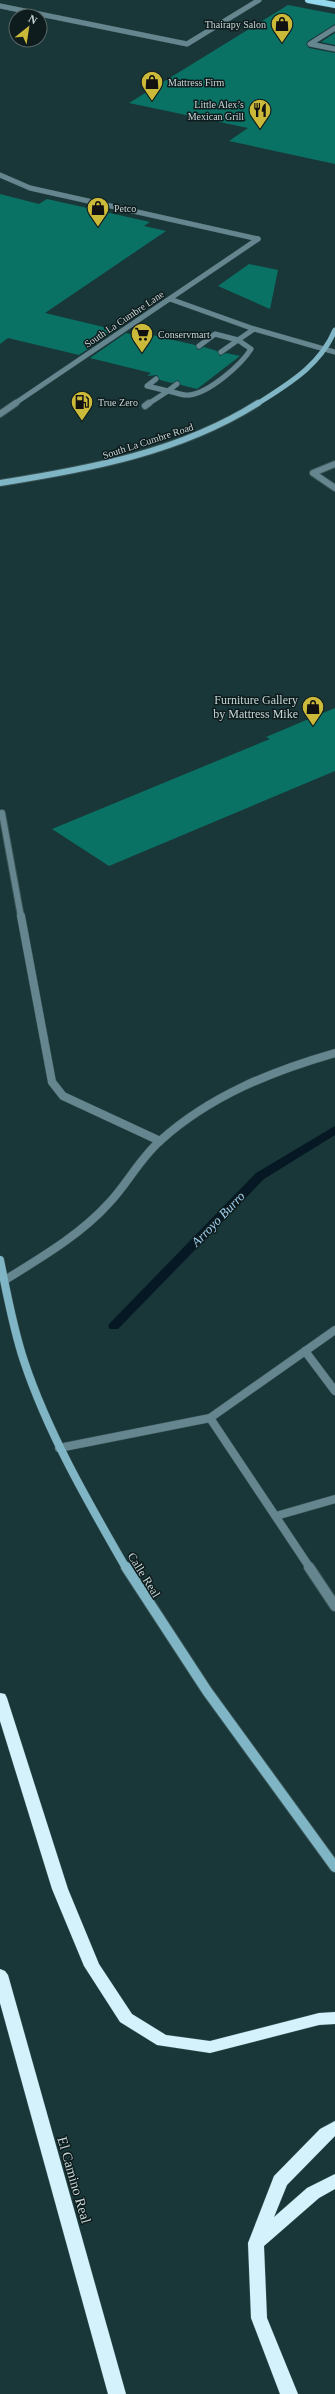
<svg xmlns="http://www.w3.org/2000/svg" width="335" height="2394" viewBox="0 0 335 2394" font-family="'Times New Roman',serif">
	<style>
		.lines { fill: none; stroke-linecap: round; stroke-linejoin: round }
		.stream { fill: #051824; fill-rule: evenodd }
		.building { fill: #0a7264 }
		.lane-far3-casing { stroke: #385455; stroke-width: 5.5 }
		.lane-far2-casing { stroke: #385455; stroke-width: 8 }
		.lane-far1-casing { stroke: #385455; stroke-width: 9 }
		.lane-casing { stroke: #385455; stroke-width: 12 }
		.secondary-far3-casing { stroke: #385455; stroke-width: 5.5 }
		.secondary-far2-casing { stroke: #385455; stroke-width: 8 }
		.secondary-far1-casing { stroke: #385455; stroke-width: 9 }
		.secondary-casing { stroke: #385455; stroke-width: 12 }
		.primary-casing { stroke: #385455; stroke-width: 7 }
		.highway-casing { stroke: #385455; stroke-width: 1 }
		.lane-far3 { stroke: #65858f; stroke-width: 5 }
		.lane-far2 { stroke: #65858f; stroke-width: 6 }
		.lane-far1 { stroke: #65858f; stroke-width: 8 }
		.lane { stroke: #65858f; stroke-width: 10 }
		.secondary-far3 { stroke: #80b5c5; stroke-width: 5 }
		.secondary-far2 { stroke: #80b5c5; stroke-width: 6 }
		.secondary-far1 { stroke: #80b5c5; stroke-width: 8 }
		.secondary { stroke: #80b5c5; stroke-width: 10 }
		.primary { stroke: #94d9ee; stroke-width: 6 }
		.highway { fill: #d3f2fc; fill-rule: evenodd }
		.labels { text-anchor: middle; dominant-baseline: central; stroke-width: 3; stroke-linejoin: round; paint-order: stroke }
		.far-poi-label { font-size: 10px; fill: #c6d6d7; stroke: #0f1c1d; text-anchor: start }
		.far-street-label { font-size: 10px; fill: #c6d6d7; stroke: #0f1c1d }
		.poi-label { font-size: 12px; fill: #c6d6d7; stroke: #0f1c1d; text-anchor: end }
		.street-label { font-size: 12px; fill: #c6d6d7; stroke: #0f1c1d }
		.water-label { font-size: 13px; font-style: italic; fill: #a0d3f5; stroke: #0f1c1d }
		.near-street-label { font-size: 14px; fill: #c6d6d7; stroke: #0f1c1d }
	</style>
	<rect width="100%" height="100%" fill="#193739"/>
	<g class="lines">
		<polygon class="stream" points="335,1126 335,1135 264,1179 118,1329 110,1329 108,1326 110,1323 256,1173"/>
	</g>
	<g class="building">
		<polygon points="288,5 335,14 335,24 308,41 306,44 309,48 335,53 335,164 229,141 248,128 129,103"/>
		<polygon points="335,33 335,45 321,42"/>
		<polygon points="0,194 39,204 47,199 150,222 144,226 166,231 45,313 116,330 79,355 8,338 0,344"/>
		<polygon points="249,264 278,270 270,309 218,286"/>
		<polygon points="126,333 143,337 148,334 195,345 198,350 204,347 217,351 220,356 226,353 240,356 197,389 181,385 178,380 172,383 160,380 157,375 147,376 151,373 90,358"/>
		<polygon points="335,708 335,771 109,866 52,829 270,739 266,737"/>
	</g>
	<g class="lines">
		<g class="lane-far3-casing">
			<g id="lane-far3">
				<polyline points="0,6 187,44 259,0"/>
				<polyline points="335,28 310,44 335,49"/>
				<polyline points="0,175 30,188 258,239"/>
				<path d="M 170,299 L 254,329 L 238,340 L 251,349 C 241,365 209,393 189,395 C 183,396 175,392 168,391 L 177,384"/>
				<polyline points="254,329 335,352"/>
				<polyline points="199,346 215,334 238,340 221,352"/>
				<polyline points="14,404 258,239"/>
				<polyline points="148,404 168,391 147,386 156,379"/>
			</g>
		</g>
		<g class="lane-far2-casing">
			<g id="lane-far2">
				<polyline points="145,406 149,403"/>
				<polyline points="0,414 16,403"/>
				<polyline points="335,464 313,473 335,488"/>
				<polyline points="2,813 21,917"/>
			</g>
		</g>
		<g class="lane-far1-casing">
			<g id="lane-far1">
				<polyline points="21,916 52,1082 63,1096 160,1141"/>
				<path d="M 5,1280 C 42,1257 80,1235 109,1203 C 128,1183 140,1158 161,1140 C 210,1096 272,1071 335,1053"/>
				<polyline points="305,1351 335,1391"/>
				<polyline points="210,1418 335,1330"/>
				<polyline points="59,1448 210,1418 310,1568"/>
				<polyline points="276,1516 335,1499"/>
			</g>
		</g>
		<g class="lane-casing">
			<polyline id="lane" points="309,1567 335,1606"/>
		</g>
		<g class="secondary-far3-casing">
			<path id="secondary-far3" d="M 257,404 C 288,384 320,366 335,330"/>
		</g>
		<g class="secondary-far2-casing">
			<path id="secondary-far2" d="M 0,483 C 89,469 181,452 258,403"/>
		</g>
		<g class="secondary-far1-casing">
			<path id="secondary-far1" d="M 0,1260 C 7,1294 13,1328 24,1361 C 48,1433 88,1502 126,1568"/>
		</g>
		<g class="secondary-casing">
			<polyline id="secondary" points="126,1567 207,1691 335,1867"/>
		</g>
		<g class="primary-casing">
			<polyline id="primary" points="308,0 335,5"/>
		</g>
		<g class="highway-casing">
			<g id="highway">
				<polygon points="0,1693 5,1694 7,1698 68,1889 99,1964 132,2014 166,2035 210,2041 319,2013 335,2012 335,2024 319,2025 210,2053 157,2045 120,2022 84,1966 52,1889 0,1721"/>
				<polygon points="0,1969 5,1971 8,1975 126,2394 108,2394 0,2003"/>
				<polygon points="335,2121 335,2136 287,2185 274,2217 307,2188 335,2174 335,2189 319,2198 264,2246 267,2318 298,2394 280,2394 251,2318 248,2243 274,2176 320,2129"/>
			</g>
		</g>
		<use href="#lane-far3" class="lane-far3"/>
		<use href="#lane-far2" class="lane-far2"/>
		<use href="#lane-far1" class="lane-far1"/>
		<use href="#lane" class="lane"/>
		<use href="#secondary-far3" class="secondary-far3"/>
		<use href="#secondary-far2" class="secondary-far2"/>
		<use href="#secondary-far1" class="secondary-far1"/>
		<use href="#secondary" class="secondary"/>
		<use href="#primary" class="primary"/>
		<use href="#highway" class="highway"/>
	</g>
	<defs>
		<g id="shop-pin" transform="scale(1.15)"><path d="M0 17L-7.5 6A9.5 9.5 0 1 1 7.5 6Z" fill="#cbba39" stroke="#0f1c1d"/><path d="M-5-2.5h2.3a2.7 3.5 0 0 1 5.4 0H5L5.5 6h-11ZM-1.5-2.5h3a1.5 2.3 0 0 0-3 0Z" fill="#111"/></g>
		<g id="restaurant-pin" transform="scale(1.15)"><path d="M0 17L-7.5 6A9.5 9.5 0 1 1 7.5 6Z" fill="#cbba39" stroke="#0f1c1d"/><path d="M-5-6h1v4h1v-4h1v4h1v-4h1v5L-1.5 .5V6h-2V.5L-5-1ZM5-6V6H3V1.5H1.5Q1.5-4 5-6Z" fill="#111"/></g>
		<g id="supermarket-pin" transform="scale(1.15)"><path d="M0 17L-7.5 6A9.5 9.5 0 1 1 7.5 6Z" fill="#cbba39" stroke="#0f1c1d"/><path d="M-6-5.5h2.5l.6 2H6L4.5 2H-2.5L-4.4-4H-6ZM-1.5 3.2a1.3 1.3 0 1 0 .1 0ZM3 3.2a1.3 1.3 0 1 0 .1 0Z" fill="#111"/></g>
		<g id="fuel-pin" transform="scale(1.15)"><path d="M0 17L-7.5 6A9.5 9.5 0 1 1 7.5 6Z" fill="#cbba39" stroke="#0f1c1d"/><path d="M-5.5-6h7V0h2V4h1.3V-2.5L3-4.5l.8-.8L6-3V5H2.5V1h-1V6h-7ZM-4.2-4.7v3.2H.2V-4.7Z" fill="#111"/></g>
	</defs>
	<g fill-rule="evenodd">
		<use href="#shop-pin" x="282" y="24"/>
		<use href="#shop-pin" x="152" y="82"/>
		<use href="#restaurant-pin" x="260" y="110"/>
		<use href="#shop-pin" x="98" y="208"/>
		<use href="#supermarket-pin" x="142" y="334"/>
		<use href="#fuel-pin" x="82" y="402"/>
		<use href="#shop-pin" x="313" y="707"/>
	</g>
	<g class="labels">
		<g class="far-poi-label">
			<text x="266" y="24" text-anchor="end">Thairapy Salon</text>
			<text x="168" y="82">Mattress Firm</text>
			<text x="244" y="104" text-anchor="end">Little Alex’s<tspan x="244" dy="12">Mexican Grill</tspan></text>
			<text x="114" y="208">Petco</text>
			<text x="158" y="334">Conservmart</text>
			<text x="98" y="402">True Zero</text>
		</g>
		<g class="far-street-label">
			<text transform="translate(124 319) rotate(-34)">South La Cumbre Lane</text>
			<text transform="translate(148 441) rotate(-18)">South La Cumbre Road</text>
		</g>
		<g class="poi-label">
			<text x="298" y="700">Furniture Gallery<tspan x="298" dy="14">by Mattress Mike</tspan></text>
		</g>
		<g class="street-label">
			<text transform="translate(144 1575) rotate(58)">Calle Real</text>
		</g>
		<g class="water-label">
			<text transform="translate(218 1219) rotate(-46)">Arroyo Burro</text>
		</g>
		<g class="near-street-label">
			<text transform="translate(74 2180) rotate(74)">El Camino Real</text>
		</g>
	</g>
	<g transform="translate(28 28) rotate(30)"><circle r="19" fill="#0f1c1d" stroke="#586667"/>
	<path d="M0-3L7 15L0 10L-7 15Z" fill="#cbba39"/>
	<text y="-6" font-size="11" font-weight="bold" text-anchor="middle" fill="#c6d6d7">N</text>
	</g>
</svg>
